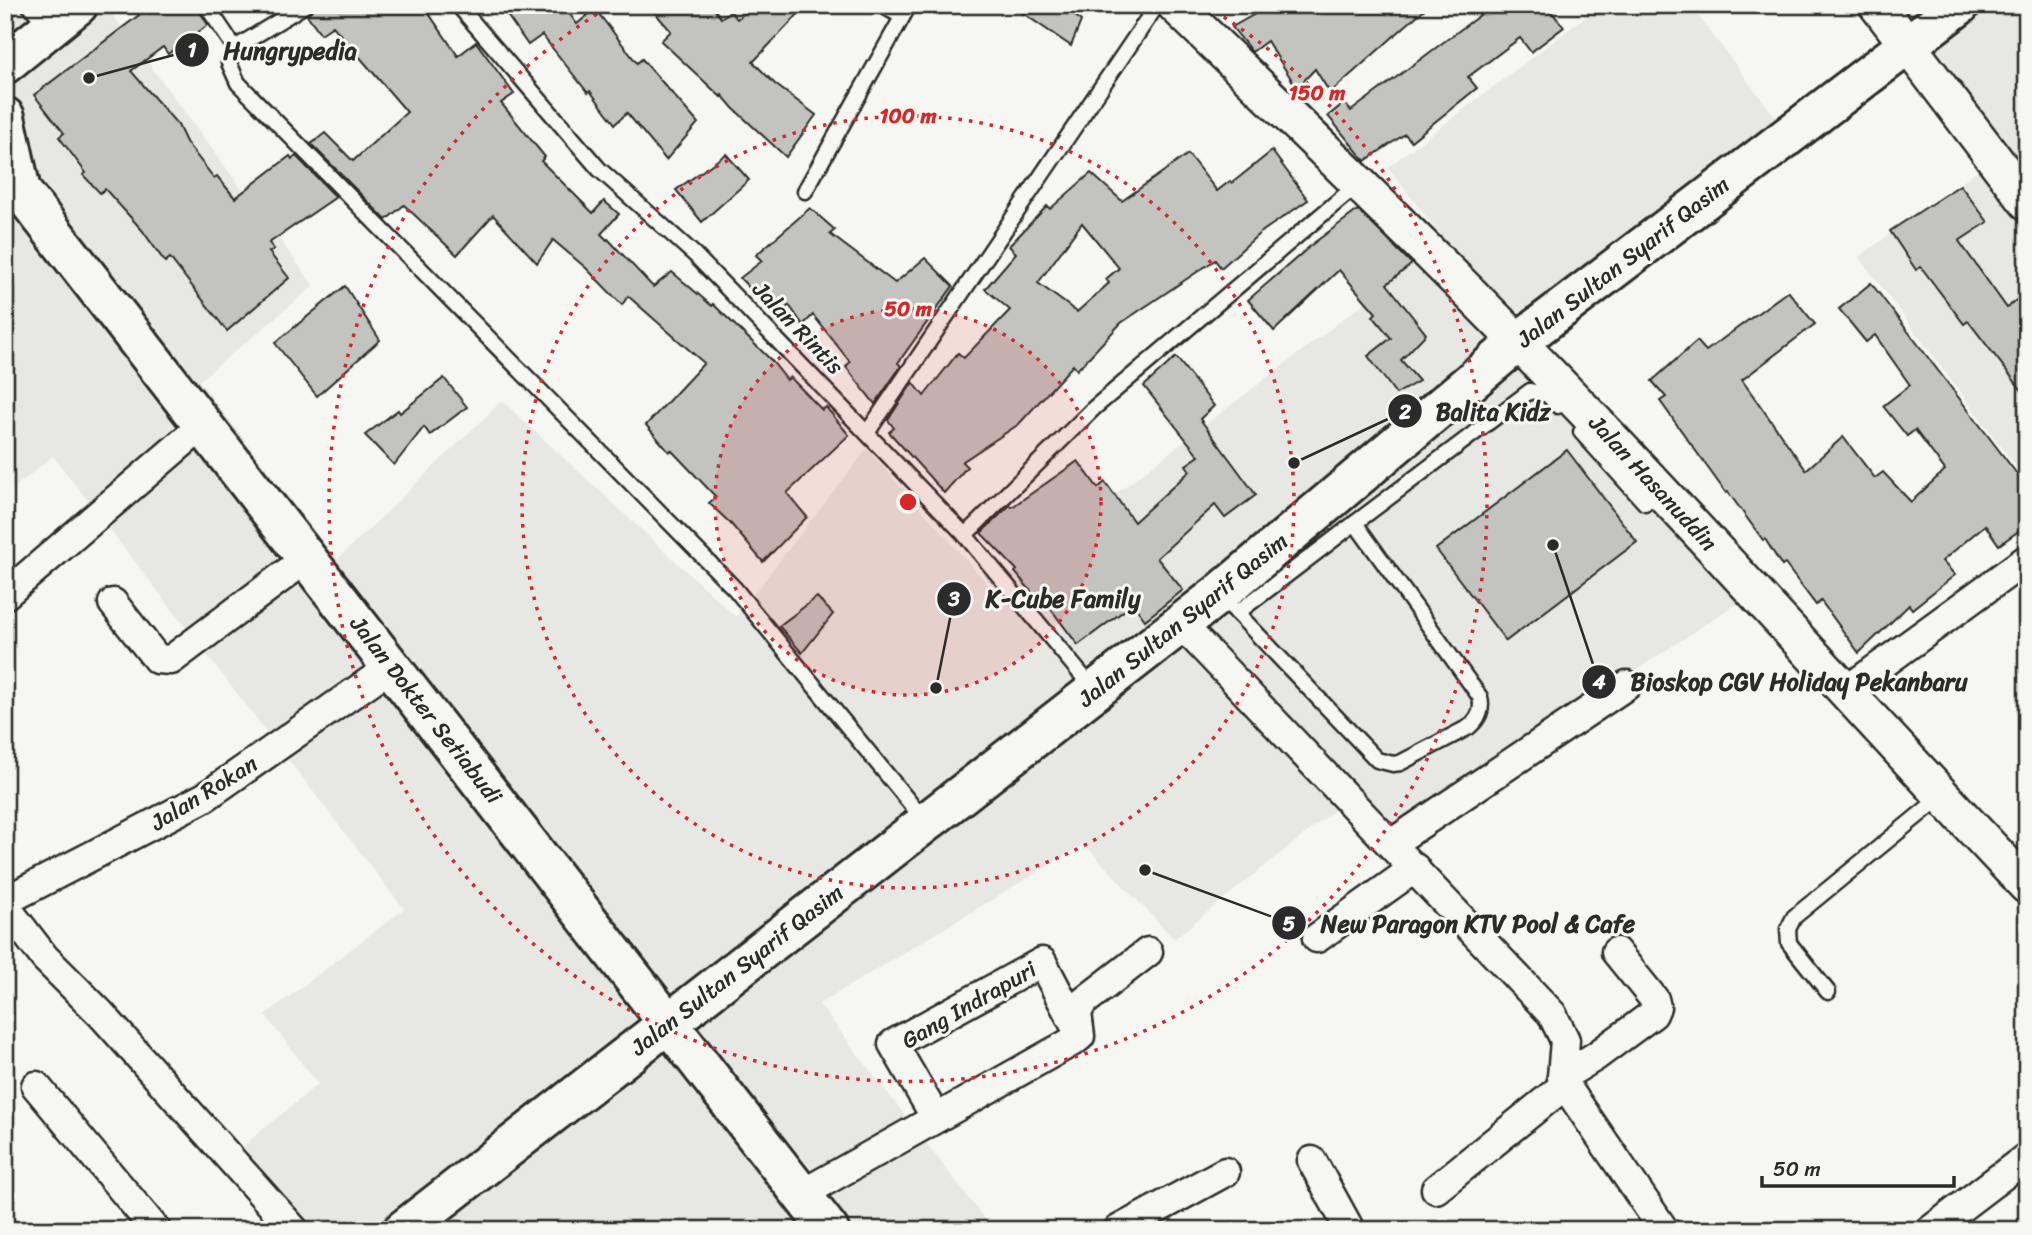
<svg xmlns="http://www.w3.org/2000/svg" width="2032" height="1235" viewBox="0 0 2032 1235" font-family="Sriracha,sans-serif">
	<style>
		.built { fill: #e7e7e3 }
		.building { fill: #c3c3c0; stroke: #2b2b2b; stroke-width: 2; fill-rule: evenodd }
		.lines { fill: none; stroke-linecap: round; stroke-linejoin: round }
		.service-casing { stroke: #2b2b2b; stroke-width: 19 }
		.minor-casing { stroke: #2b2b2b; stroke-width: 33 }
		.tertiary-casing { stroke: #2b2b2b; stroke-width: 40 }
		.secondary-casing { stroke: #2b2b2b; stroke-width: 44 }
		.service { stroke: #f6f6f2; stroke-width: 14 }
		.minor { stroke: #f6f6f2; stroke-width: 28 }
		.tertiary { stroke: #f6f6f2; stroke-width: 35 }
		.secondary { stroke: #f6f6f2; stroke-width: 38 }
		.ring { fill: none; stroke: #d62828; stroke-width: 3.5; stroke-dasharray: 3.5 7 }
		.labels { text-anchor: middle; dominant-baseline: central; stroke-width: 6; stroke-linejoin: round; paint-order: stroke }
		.street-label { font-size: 23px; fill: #2b2b2b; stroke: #f6f6f2 }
		.centre { fill: #d62828; stroke: #f6f6f2; stroke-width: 3.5 }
		.ring-label { font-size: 21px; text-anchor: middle; font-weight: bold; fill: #d62828; stroke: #f6f6f2; stroke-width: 6; stroke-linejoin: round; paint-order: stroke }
		.leader { fill: none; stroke: #2b2b2b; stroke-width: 2.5 }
		.callout-dot { fill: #2b2b2b; stroke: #f6f6f2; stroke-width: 2.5 }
		.mark-label { font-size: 21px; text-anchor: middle; font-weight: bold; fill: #fff }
		.callout-label { font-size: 24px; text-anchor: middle; font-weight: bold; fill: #2b2b2b; stroke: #f6f6f2; stroke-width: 6; stroke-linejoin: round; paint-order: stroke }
	</style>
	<rect width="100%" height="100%" fill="#f6f6f2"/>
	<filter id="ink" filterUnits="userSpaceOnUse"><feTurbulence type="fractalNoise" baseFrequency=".0143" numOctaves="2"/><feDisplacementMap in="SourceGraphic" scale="14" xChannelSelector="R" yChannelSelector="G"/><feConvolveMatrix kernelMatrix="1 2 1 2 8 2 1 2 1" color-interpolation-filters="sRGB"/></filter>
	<g filter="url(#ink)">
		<g class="built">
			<polygon points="5,5 105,5 314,286 199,381 337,560 502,401 736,617 867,449 992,589 1420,260 1740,601 1377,843 1337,808 1174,939 1084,844 819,1004 993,1230 285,1230 223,1163 318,1084 265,1015 404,909 53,456 5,495"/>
			<polygon points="1601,5 1690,5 1776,118 1507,322 1388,167"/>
			<polygon points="1867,5 2027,5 2027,481 1859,257 1993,159"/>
		</g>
		<g class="building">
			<polygon points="131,5 196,5 208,25 168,54 163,47 131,71 178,125 186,142 214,178 217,176 235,198 290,156 292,159 296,156 336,197 269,243 274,249 269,252 289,278 227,331 170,258 165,262 142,230 105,189 100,193 83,175 86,173 59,137 64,133 34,95 139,15"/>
			<polygon points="315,5 423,5 458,56 476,42 514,94 501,103 545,157 541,161 593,213 604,201 619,214 601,234 607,240 608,239 653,287 672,272 712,306 713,304 771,360 787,380 790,377 822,410 826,407 849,435 787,493 807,517 763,562 731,524 709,503 716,497 671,450 669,452 646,425 704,363 628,296 622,305 586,268 553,240 537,263 493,215 457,255 404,205 386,220 311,144 325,133 353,161 407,112 333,26 321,34 307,15"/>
			<polygon points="500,5 563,5 577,24 595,9 637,63 642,59 698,123 666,160 627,113 615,124 590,91 588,93 542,35 528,45"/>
			<polygon points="648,5 711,5 721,18 730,11 737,19 755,5 807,5 753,62 775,84 816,115 786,157 733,108 722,95 721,97 661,41 671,31"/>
			<polygon points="1011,5 1064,5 1081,21 1071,46"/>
			<polygon points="1271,5 1429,5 1330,93 1315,69 1297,88 1267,41 1252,52 1232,27"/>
			<polygon points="1504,5 1546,5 1564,27 1531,52 1520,38 1468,77 1477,88 1436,121 1411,141 1405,134 1365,161 1328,116 1344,103 1351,111 1488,9 1493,14"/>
			<path d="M 1272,151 L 1308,200 L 1260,233 L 1221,268 L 1215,260 L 1121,323 L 1077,370 L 1073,365 L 1019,424 L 962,462 L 967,467 L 944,493 L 889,432 L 894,428 L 888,420 L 913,382 L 924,396 L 958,353 L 964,358 L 1010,310 L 985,289 L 1016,253 L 1009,246 L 1047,206 L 1050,209 L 1091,173 L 1122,201 L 1188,154 L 1217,191 L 1230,181 L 1232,183 ZM 1082,223 L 1119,268 L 1106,279 L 1109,283 L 1077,312 L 1038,283 Z"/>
			<polygon points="726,154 749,180 702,222 676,190"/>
			<polygon points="1960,185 1988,222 1959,241 2007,308 2027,291 2027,397 1968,321 1964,324 1921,267 1916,270 1890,231"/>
			<polygon points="810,208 835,230 830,234 895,283 925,258 953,286 898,363 901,366 875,404 846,367 850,362 813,315 803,325 789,305 777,318 740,278 762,261 756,255"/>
			<polygon points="1358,210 1412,264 1387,284 1426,334 1401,360 1419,381 1396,394 1368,356 1391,338 1373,316 1376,313 1339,270 1274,331 1248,300 1315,242"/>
			<polygon points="1871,283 2027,487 2027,525 1999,545 1985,525 1942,561 1955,575 1912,609 1909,605 1859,653 1821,601 1816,605 1785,564 1782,566 1765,539 1763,540 1728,492 1726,493 1660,401 1666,397 1652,381 1697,341 1706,351 1788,291 1815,324 1742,380 1806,470 1843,437 1875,478 1883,472 1911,502 1945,470 1915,430 1907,436 1883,406 1910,385 1875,335 1866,342 1839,309"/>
			<polygon points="345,286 380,340 317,396 275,343"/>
			<polygon points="1176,357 1214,406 1200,419 1256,495 1225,518 1215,505 1157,558 1183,590 1145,620 1133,604 1078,645 1047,604 1044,607 1015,572 1017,570 981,533 1010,505 1012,507 1078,461 1098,488 1105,482 1134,522 1190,471 1186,465 1199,456 1144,386"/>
			<polygon points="444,378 467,407 430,435 424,427 394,465 365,435 398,410 400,413"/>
			<polygon points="1567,450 1637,542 1506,641 1436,549"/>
			<polygon points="817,597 833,614 802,653 779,626"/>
		</g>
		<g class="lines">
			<g class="service-casing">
				<g id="service">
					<polyline points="29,5 50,27"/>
					<polyline points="206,5 235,48 305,5"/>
					<polyline points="458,5 599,169 694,254 965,535 1095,691"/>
					<polyline points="882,5 901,16"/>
					<polyline points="235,48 229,63 238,83 735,589 924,820"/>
					<polyline points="805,191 909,5"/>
					<polyline points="1581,432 1645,503"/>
					<polyline points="867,433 1157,5"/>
					<polyline points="965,535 1094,408 1358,184"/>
					<path d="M 1220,595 L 1377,760 L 1393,764 L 1400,763 L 1469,727 C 1479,718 1483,710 1480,697 L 1355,523 L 1530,391 L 1548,395 L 1558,406"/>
					<polyline points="1237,613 1355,523"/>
					<polyline points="1828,992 1789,943 1788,929 1794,917 1942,796"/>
				</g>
			</g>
			<g class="minor-casing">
				<g id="minor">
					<polyline points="5,595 203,425"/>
					<polyline points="113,603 157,659 171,660 307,558"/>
					<polyline points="1181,624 1552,1014 1565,1040 1562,1077 1565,1085 1664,1230"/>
					<polyline points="1847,690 2027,559"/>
					<polyline points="1391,844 1627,685"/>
					<polyline points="5,901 205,797 392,666"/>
					<polyline points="5,906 45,958 101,1014 294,1230"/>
					<polyline points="1317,938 1415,868"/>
					<polyline points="1562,1077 1596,1056 1653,1014 1656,1007 1654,999 1616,952"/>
					<polyline points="36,1086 156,1230"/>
					<polyline points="936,1118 893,1044 1042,962 1078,1031"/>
					<polyline points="1312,1161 1350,1230"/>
					<polyline points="1436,1189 1565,1085"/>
					<polyline points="802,1194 1075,1040 1080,1036 1077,1013 1082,1003 1148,952"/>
					<polyline points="1118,1230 1225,1172"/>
					<polyline points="1931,1230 2027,1157"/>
				</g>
			</g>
			<g class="tertiary-casing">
				<g id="tertiary">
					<path d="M 1175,5 C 1290,117 1406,227 1518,342 C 1692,519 1856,706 2027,886"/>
					<polyline points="1877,5 2027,202"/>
				</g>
			</g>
			<g class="secondary-casing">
				<g id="secondary">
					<polyline points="5,64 78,5"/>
					<polyline points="5,117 21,191"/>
					<polyline points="5,183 21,191 829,1230"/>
					<polyline points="403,1230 1219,594 1518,342 1960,5"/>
				</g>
			</g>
			<use href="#service" class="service"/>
			<use href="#minor" class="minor"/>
			<use href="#tertiary" class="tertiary"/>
			<use href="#secondary" class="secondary"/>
		</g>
	</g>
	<circle cx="908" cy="502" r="193" fill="#d62828" fill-opacity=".12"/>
	<g class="ring">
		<circle cx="908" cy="502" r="193"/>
		<circle cx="908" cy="502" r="386"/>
		<path d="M1206 6A579 579 0 1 1 610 6"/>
	</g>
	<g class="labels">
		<g class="street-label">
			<text transform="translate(1623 262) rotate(-38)">Jalan Sultan Syarif Qasim</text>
			<text transform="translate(798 328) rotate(46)">Jalan Rintis</text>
			<text transform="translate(1653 483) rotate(47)">Jalan Hasanuddin</text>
			<text transform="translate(1183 620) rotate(-39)">Jalan Sultan Syarif Qasim</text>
			<text transform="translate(426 710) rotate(52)">Jalan Dokter Setiabudi</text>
			<text transform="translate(204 793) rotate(-32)">Jalan Rokan</text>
			<text transform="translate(737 970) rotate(-38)">Jalan Sultan Syarif Qasim</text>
			<text transform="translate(969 1005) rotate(-30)">Gang Indrapuri</text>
		</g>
	</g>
	<circle cx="908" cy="502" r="10" class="centre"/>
	<g class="ring-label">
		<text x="1317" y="100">150 m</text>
		<text x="908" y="123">100 m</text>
		<text x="908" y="316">50 m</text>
	</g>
	<path class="leader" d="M89 78L192 50M1294 463L1405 411M936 688L954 599M1553 545L1599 682M1145 870L1289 923"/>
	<g class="callout-dot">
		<circle cx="89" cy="78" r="7"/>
		<circle cx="1294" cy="463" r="7"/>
		<circle cx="936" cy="688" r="7"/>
		<circle cx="1553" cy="545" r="7"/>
		<circle cx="1145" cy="870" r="7"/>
		<circle cx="192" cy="50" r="18"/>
		<circle cx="1405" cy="411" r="18"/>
		<circle cx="954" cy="599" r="18"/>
		<circle cx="1599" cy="682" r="18"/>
		<circle cx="1289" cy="923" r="18"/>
	</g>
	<g class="mark-label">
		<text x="192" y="57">1</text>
		<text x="1405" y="419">2</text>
		<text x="954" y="606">3</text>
		<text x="1599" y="689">4</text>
		<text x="1289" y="931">5</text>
	</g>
	<g class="callout-label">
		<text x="290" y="59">Hungrypedia</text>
		<text x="1493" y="420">Balita Kidz</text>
		<text x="1063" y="607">K-Cube Family</text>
		<text x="1799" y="690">Bioskop CGV Holiday Pekanbaru</text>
		<text x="1478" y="932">New Paragon KTV Pool &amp; Cafe</text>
	</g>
	<rect width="2032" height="1235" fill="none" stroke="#f6f6f2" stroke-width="28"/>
	<rect x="14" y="14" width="2004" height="1207" fill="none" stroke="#2b2b2b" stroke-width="2.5" filter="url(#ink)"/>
	<path d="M1762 1176v10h192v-10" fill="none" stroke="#2b2b2b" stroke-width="3.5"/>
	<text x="1773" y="1176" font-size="21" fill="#2b2b2b" stroke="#f6f6f2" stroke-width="5" paint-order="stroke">50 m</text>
</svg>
